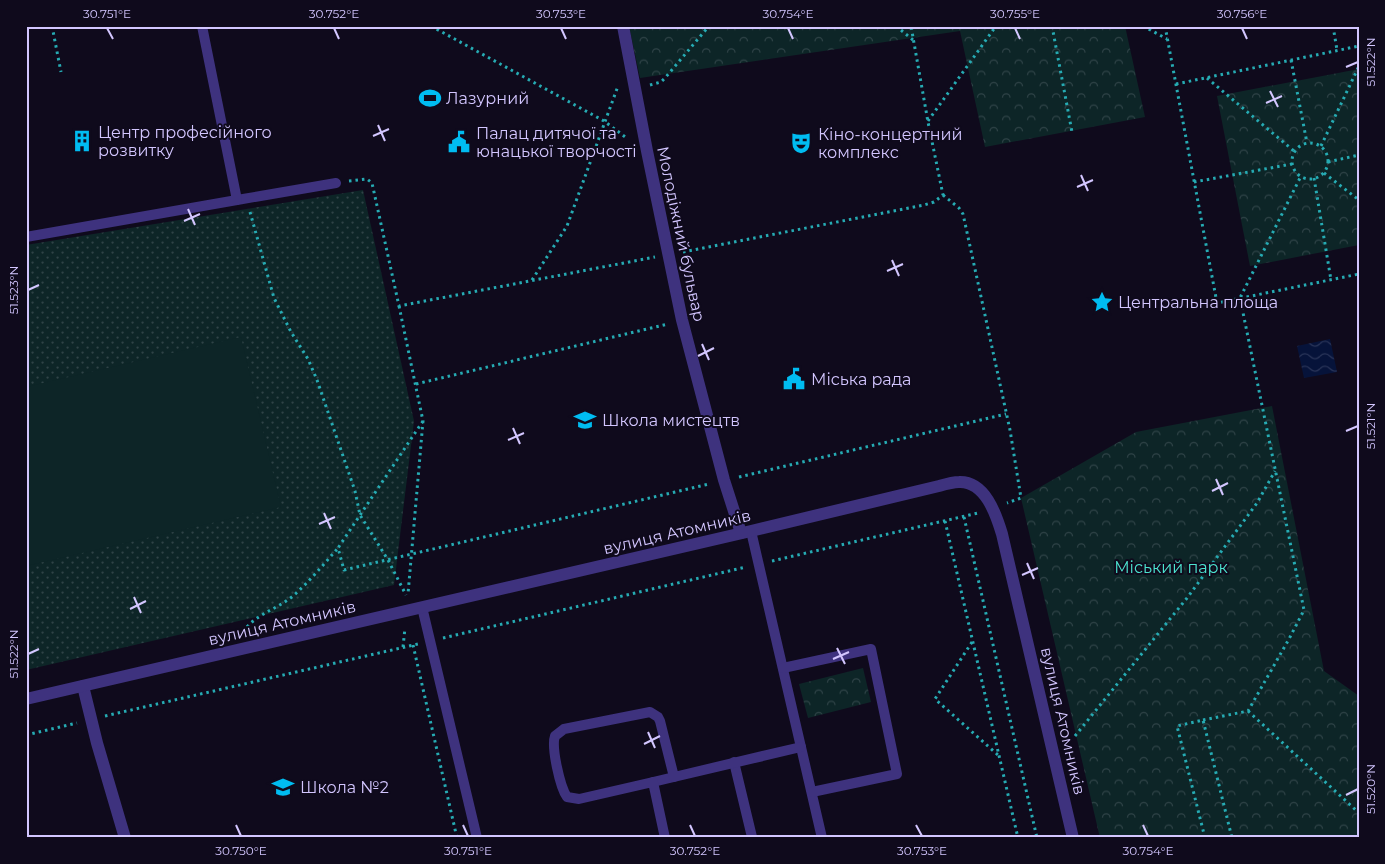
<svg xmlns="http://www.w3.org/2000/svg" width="1385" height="864" viewBox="0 0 1385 864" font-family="Montserrat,sans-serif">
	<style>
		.grass { fill: url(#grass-dots) }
		.forest { fill: url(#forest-crowns) }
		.pitch { fill: #0d2527 }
		.water { fill: url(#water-waves) }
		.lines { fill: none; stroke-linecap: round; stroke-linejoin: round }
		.path { stroke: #26abb3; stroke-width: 3; stroke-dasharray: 2.5 4; stroke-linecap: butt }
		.service { stroke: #3e327e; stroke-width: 10 }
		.pedestrian { stroke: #3e327e; stroke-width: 12 }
		.minor { stroke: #3e327e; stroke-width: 12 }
		.tertiary { stroke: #3e327e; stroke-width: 12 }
		.ticks { fill: none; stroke: #d3c6ff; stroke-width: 2 }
		.labels { text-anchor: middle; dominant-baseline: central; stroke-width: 4; stroke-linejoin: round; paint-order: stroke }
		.poi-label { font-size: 16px; fill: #d3c6ff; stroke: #0f0a1c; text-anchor: start }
		.street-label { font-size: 16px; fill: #d3c6ff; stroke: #0f0a1c }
		.park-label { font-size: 16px; fill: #4ce4d0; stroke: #0f0a1c }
		.neatline { fill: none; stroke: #d3c6ff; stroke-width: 2 }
		.ticks-label { font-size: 12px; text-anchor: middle; fill: #d3c6ff }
	</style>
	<defs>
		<pattern id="grass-dots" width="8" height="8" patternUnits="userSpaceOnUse" patternTransform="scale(1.25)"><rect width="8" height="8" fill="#0d2527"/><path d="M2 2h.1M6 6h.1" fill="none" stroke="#2f4347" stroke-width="1.8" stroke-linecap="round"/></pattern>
		<pattern id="forest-crowns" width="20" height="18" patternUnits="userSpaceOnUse" patternTransform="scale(1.25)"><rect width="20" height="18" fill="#0d2527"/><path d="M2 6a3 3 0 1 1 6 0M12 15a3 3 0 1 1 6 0" fill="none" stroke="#2f4347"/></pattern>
		<pattern id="water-waves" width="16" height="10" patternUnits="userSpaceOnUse" patternTransform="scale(1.25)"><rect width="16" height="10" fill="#06133a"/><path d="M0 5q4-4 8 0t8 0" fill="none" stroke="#293458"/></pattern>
	</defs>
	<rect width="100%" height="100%" fill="#0f0a1c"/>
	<polygon class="grass" points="363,190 414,421 394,585 26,670 26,245"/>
	<g class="forest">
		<polygon points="629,26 1125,26 1145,117 985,147 960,31 640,78"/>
		<polygon points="1359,69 1359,245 1250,266 1217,96"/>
		<polygon points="1272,406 1324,671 1359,696 1359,838 1100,838 1021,498 1136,432"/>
		<polygon points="863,668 871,702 808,718 799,684"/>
	</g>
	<polygon class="pitch" points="241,337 281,507 26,566 26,387"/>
	<polygon class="water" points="1330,339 1337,372 1304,378 1297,346"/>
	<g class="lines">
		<g class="path">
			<polyline points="52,26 61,72"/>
			<polyline points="431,26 604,121 628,139"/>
			<polyline points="896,26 913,40"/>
			<polyline points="1052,26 1072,132"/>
			<polyline points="1143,26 1167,39"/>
			<polyline points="1165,26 1217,303 1359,274"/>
			<polyline points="1333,26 1337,50"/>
			<polyline points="1291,60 1307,143"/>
			<polyline points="1207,78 1294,151"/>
			<polyline points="1176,84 1359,46"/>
			<polyline points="650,85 661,82 665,78 709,26"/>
			<polyline points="928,121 996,26"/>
			<circle cx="1310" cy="161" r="18"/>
			<polyline points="1321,146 1359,66"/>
			<polyline points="1328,162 1359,155"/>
			<polyline points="1324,173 1359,200"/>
			<polyline points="1314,178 1331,280"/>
			<polyline points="349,181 367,179 372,183 399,306 655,257"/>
			<polyline points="1194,182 1292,164"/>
			<polyline points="943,195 959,208 963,214 1010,430 1021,498 1007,503"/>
			<polyline points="250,212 274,298 291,332 308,359 317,380 355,491 360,515 388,560 406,595"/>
			<polyline points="683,252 924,205 934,202 943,195 928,122 911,26"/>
			<polyline points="532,280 567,226 618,86"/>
			<polyline points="399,306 423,421 408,594"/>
			<polyline points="416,384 668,324"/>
			<polyline points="423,421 338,548 344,570 709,484"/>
			<polyline points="739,477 1006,414"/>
			<polyline points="964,517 1037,838"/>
			<polyline points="945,521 1018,838"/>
			<polyline points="772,561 978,513"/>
			<path d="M 243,632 C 255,614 276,610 293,596 C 309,582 324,564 338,548"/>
			<polyline points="443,638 746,567"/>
			<polyline points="972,642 935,699 998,755"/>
			<polyline points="413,645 457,838"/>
			<polyline points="403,647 405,628"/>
			<polyline points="1248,711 1359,813"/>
			<polyline points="105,716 418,644"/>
			<polyline points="1203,720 1248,711 1289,639 1304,610 1240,298 1301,176"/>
			<polyline points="26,735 77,723"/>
			<polyline points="1075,736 1187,598 1257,503 1275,471"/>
			<polyline points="1205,838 1177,726 1203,720 1232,838"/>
		</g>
		<g class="service">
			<polyline points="237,200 336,183"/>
			<polyline points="26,237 237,200 202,26"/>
			<polyline points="751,531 822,838"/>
			<polyline points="422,607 477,838"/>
			<polyline points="783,668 871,649 897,774 812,792"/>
			<polyline points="734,762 752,837"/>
			<polyline points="653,782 674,777"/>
			<path d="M 665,838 L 653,782 L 579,799 L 567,797 C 560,787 551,747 555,736 L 564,729 L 650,712 L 658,717 L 660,721 L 674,777 L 801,747"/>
		</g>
		<polyline class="pedestrian" points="623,26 647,151 682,320 724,480 741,533"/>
		<polyline class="minor" points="83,686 97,743 125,838"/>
		<path class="tertiary" d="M 26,699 L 751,531 L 939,486 C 946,484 953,482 959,482 C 985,481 996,514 1002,534 L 1073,838"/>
	</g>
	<path class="ticks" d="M 107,28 L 113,39M 334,28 L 339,39M 561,28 L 566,39M 788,28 L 793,39M 1015,28 L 1020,39M 1242,28 L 1247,39M 1346,67 L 1358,62M 1270,91 L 1278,107M 1266,103 L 1282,96M 378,125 L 385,141M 373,136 L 389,129M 1081,175 L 1088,191M 1077,187 L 1093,180M 188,209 L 195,225M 184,221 L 200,214M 892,260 L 899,276M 887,271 L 903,264M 28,290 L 39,285M 702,344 L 709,360M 698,356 L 714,348M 513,428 L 520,444M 1346,431 L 1358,426M 508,440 L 524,433M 1216,479 L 1223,495M 1212,491 L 1228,483M 324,513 L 331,529M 319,524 L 335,517M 1027,563 L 1034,579M 1022,575 L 1038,568M 134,597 L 141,613M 130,609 L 146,601M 837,648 L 845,664M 28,654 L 39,649M 833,659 L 849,652M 648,732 L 655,748M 644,744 L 660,736M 1346,795 L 1358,789M 236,825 L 241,836M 463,825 L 468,836M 690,825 L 695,836M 916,825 L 922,836M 1143,825 L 1148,836"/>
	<defs>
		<g id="stadium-bare" transform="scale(1.725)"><path d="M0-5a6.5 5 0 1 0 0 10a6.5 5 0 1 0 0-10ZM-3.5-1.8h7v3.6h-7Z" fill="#00bcf1" stroke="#0f0a1c" stroke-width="2.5" paint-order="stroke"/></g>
		<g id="building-bare" transform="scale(1.725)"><path d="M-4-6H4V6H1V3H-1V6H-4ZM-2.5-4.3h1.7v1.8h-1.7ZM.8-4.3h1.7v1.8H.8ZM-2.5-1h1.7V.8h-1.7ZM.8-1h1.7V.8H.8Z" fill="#00bcf1" stroke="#0f0a1c" stroke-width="2.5" paint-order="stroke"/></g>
		<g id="civic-bare" transform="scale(1.725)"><path d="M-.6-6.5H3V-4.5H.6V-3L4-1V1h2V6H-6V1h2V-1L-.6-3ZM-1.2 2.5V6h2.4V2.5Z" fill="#00bcf1" stroke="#0f0a1c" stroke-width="2.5" paint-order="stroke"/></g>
		<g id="theatre-bare" transform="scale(1.725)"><path d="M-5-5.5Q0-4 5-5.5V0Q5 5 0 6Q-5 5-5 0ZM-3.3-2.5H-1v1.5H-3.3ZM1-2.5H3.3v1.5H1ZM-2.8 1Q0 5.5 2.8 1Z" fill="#00bcf1" stroke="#0f0a1c" stroke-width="2.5" paint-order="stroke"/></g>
		<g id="sight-bare" transform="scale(1.725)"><path d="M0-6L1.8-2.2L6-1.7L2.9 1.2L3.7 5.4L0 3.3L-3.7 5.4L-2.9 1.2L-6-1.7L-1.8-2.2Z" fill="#00bcf1" stroke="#0f0a1c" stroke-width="2.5" paint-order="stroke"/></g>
		<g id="university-bare" transform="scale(1.725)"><path d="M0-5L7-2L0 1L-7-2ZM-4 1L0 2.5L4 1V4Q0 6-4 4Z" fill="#00bcf1" stroke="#0f0a1c" stroke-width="2.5" paint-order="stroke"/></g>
		<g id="school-bare" transform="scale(1.725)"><path d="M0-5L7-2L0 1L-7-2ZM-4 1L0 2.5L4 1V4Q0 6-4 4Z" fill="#00bcf1" stroke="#0f0a1c" stroke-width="2.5" paint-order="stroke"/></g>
	</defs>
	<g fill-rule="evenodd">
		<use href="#stadium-bare" x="430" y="98"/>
		<use href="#building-bare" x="82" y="141"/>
		<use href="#civic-bare" x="459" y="142"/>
		<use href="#theatre-bare" x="801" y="143"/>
		<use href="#sight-bare" x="1102" y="302"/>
		<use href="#civic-bare" x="794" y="379"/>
		<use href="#university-bare" x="585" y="420"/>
		<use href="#school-bare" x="283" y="787"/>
	</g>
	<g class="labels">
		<g class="poi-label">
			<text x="446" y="98">Лазурний</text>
			<text x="98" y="132">Центр професійного<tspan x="98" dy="18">розвитку</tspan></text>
			<text x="476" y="133">Палац дитячої та<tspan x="476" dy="18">юнацької творчості</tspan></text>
			<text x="818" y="134">Кіно-концертний<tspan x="818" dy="18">комплекс</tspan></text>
			<text x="1118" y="302">Центральна площа</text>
			<text x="811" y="379">Міська рада</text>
			<text x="602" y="420">Школа мистецтв</text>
			<text x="300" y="787">Школа №2</text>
		</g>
		<g class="street-label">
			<text transform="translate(681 234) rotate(78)">Молодіжний бульвар</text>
			<text transform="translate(677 532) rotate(-13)">вулиця Атомників</text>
			<text transform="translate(282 623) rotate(-13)">вулиця Атомників</text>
			<text transform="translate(1063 721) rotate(77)">вулиця Атомників</text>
		</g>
		<g class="park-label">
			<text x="1171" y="567">Міський парк</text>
		</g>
	</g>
	<rect width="1385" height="864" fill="none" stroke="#0f0a1c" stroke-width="55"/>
	<rect x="28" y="28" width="1330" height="808" class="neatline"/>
	<g class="ticks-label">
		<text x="107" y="18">30.751°E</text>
		<text x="334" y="18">30.752°E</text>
		<text x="561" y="18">30.753°E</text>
		<text x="788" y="18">30.754°E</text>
		<text x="1015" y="18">30.755°E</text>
		<text x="1242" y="18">30.756°E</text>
		<text transform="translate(1371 62) rotate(-90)" y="4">51.522°N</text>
		<text transform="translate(14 290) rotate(-90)" y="4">51.523°N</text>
		<text transform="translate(1371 426) rotate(-90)" y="4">51.521°N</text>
		<text transform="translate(14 654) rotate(-90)" y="4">51.522°N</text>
		<text transform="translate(1371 789) rotate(-90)" y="4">51.520°N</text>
		<text x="241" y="855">30.750°E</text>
		<text x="468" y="855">30.751°E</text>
		<text x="695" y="855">30.752°E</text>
		<text x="922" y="855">30.753°E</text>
		<text x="1148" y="855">30.754°E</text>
	</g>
</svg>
